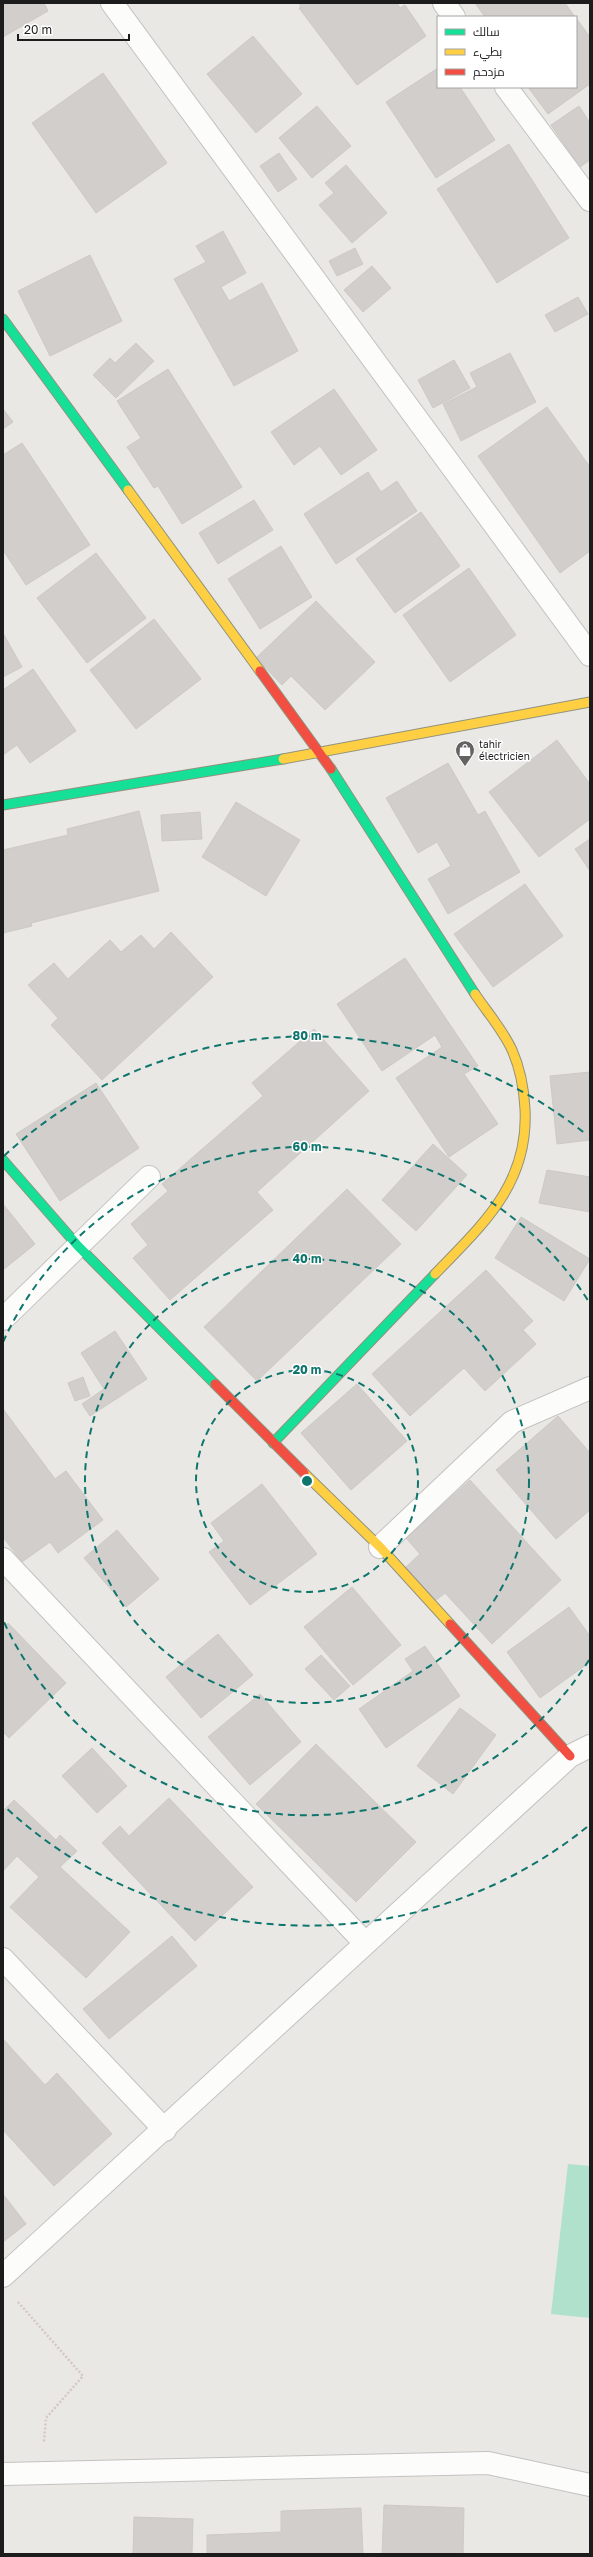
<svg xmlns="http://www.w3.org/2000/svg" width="593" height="2557" viewBox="0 0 593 2557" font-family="'Golos Text',Cairo,sans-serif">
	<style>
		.pitch { fill: #b0e1cc }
		.building { fill: #d1cecb; stroke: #cdcac5 }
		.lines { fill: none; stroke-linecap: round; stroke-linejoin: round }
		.street-casing { stroke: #c3c2c0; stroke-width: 24 }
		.fast-casing { stroke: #91937d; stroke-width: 11 }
		.slow-casing { stroke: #91937d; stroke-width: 11 }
		.jam-casing { stroke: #91937d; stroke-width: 11 }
		.path { stroke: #d5c7c4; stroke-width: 2.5; stroke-dasharray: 2 2; stroke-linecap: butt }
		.street { stroke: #fcfcfb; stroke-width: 22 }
		.fast { stroke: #16e098; stroke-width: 9 }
		.slow { stroke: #ffcf43; stroke-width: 9 }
		.jam { stroke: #f24e42; stroke-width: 9 }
		.ring { fill: none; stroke: #0f766e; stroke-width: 2; stroke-dasharray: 7 5 }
		.labels { text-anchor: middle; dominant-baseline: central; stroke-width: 3; stroke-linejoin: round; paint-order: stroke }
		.poi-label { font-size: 10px; fill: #1c1c1c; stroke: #fff; text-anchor: start }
		.centre { fill: #0f766e; stroke: #fff; stroke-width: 2 }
		.ring-label { font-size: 12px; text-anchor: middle; font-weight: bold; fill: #0f766e; stroke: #fff; stroke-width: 3; stroke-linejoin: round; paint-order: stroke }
	</style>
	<rect width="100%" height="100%" fill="#eae8e4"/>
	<polygon class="pitch" points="568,2164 590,2166 590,2318 551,2314"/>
	<g class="building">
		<polygon points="3,3 44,3 48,11 3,37"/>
		<polygon points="299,3 397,3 400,8 405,5 426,36 357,85 299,8 301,7"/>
		<polygon points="475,3 565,3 575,17 485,17"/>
		<polygon points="576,18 590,37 590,84 548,114 528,87 576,87"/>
		<polygon points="253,36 302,94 256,133 207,74"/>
		<polygon points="438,68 438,87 460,87 495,140 436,178 386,102"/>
		<polygon points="103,73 167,163 96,213 32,123"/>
		<polygon points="317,106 351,146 312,178 279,138"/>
		<polygon points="579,106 590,123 590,160 580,167 551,125"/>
		<polygon points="509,144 569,238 497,283 437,189"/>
		<polygon points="279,153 297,179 278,192 260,166"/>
		<polygon points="346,165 387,213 352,243 319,205 334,193 325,183"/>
		<polygon points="223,231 246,273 221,287 229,301 262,283 298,351 234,386 174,279 206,262 196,246"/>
		<polygon points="355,248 363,264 337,276 329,261"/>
		<polygon points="90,255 122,321 50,356 18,291"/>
		<polygon points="372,266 391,288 363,312 344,290"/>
		<polygon points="578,297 588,314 555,332 545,315"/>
		<polygon points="136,343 154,361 116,398 93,375 110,358 115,363"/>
		<polygon points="510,353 536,402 461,441 443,404 477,387 470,373"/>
		<polygon points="454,360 470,388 433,408 418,380"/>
		<polygon points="168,369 242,487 182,524 158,486 154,488 127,447 141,438 117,401"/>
		<polygon points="334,389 377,450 341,475 320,446 294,465 271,432"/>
		<polygon points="547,407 590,467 590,551 560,573 478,456"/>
		<polygon points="3,409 13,422 3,429"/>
		<polygon points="22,443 90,545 26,585 3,550 3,455"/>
		<polygon points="368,472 381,492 397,481 417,511 336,564 304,514"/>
		<polygon points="254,500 273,530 218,564 199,533"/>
		<polygon points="421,512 460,566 395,613 356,559"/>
		<polygon points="281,546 312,597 260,629 228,579"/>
		<polygon points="96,553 146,618 87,663 37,598"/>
		<polygon points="469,568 516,635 450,682 403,615"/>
		<polygon points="316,601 375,662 325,710 291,676 282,685 256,658"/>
		<polygon points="154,619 201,679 136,729 90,670"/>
		<polygon points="3,633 22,667 3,677"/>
		<polygon points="33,669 76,731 30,763 17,745 3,755 3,690"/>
		<polygon points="557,740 590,784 590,819 539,857 489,792"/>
		<polygon points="448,763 478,815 485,811 520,872 448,914 428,879 451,866 437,842 418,853 386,798"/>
		<polygon points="236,802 300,840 266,896 202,857"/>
		<polygon points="139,811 159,891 31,923 32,926 3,933 3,850 68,835 67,829"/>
		<polygon points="200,812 202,839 162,841 161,815"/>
		<polygon points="590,839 590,871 575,849"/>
		<polygon points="525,884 563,936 493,987 454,934"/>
		<polygon points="171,932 213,977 102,1080 51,1025 58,1018 28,985 54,963 68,979 110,940 121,952 141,935 154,949"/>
		<polygon points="405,958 478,1066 464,1074 498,1124 449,1157 396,1078 442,1047 435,1035 382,1071 337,1004"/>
		<polygon points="314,1029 369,1091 257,1192 273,1210 170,1300 133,1258 148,1245 131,1224 168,1191 162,1184 263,1096 252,1083"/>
		<polygon points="590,1072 590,1140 557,1144 550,1076"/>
		<polygon points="96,1083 139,1148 60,1201 16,1134"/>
		<polygon points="433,1144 467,1175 416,1231 382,1200"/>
		<polygon points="547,1170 590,1177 590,1212 539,1203"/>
		<polygon points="347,1189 401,1244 257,1381 204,1327"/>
		<polygon points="3,1204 35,1244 3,1270"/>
		<polygon points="521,1217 590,1259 564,1301 495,1258"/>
		<polygon points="486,1270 533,1321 523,1330 536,1344 485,1391 464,1368 410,1416 372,1374"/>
		<polygon points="115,1331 147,1379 90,1416 82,1404 104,1389 81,1353"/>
		<polygon points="83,1377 90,1396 75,1401 68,1383"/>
		<polygon points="357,1384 407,1441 351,1490 301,1433"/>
		<polygon points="3,1409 55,1479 66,1471 103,1520 58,1553 50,1542 22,1562 3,1537"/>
		<polygon points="558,1416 590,1453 590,1510 556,1539 496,1470"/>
		<polygon points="470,1480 561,1580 492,1644 445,1593 435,1601 405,1568 420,1554 406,1538"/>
		<polygon points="262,1484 317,1554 250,1605 209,1552 224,1541 211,1523"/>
		<polygon points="117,1530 159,1579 126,1607 84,1558"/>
		<polygon points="352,1587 401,1645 353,1685 304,1627"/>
		<polygon points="569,1607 590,1636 590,1662 540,1698 507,1652"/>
		<polygon points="8,1623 66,1683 9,1738 3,1732 3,1628"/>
		<polygon points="218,1634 253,1675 201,1718 166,1677"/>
		<polygon points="425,1646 460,1696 386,1748 359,1709 413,1671 405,1659"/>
		<polygon points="321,1655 350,1686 334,1700 305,1669"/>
		<polygon points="260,1694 301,1742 250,1785 208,1737"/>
		<polygon points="460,1708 496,1735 453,1794 417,1766"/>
		<polygon points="316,1744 416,1842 356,1902 256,1804"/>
		<polygon points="92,1748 127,1786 97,1813 62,1776"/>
		<polygon points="169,1798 253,1887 195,1941 102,1843 120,1826 129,1836"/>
		<polygon points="14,1800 56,1840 60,1835 77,1851 60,1867 130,1932 86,1978 10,1907 39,1877 17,1856 3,1871 3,1811"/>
		<polygon points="172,1936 197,1966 109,2039 83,2009"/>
		<polygon points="3,2039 45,2085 57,2073 112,2134 54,2186 3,2130"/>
		<polygon points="3,2194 26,2224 3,2242"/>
		<polygon points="384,2505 464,2508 463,2554 382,2554"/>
		<polygon points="361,2508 363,2554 207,2554 207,2535 281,2532 281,2511"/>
		<polygon points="134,2517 193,2519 192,2554 133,2554"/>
	</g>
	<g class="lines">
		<g class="street-casing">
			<g id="street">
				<polyline points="112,3 590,655"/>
				<polyline points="444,3 454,17"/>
				<polyline points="506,87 590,200"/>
				<polyline points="3,1319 149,1177"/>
				<polyline points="380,1547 512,1422 590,1388"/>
				<polyline points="3,1559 365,1943"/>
				<polyline points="3,1959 165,2130"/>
				<polyline points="3,2276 570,1756 590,1746"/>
				<polyline points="3,2474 488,2463 590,2485"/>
			</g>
		</g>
		<g class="fast-casing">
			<g id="fast">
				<polyline points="3,319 128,490"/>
				<polyline points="331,769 475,994"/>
				<polyline points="3,805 283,759"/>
				<polyline points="3,1160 78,1246 215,1384"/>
				<polyline points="273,1443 435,1274"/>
			</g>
		</g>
		<g class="slow-casing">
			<g id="slow">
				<polyline points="128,490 260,671"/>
				<polyline points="283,759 590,702"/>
				<path d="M 435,1274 C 483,1224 529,1184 525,1109 C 524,1089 520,1068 512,1050 C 503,1030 487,1012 475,994"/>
				<polyline points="304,1473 380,1547 450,1624"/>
			</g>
		</g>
		<g class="jam-casing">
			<g id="jam">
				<polyline points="260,671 331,769"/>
				<polyline points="215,1384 304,1473"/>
				<polyline points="450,1624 570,1756"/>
			</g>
		</g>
		<polyline class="path" points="18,2302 83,2376 46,2418 44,2442"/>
		<use href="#street" class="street"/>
		<use href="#fast" class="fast"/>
		<use href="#slow" class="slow"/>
		<use href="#jam" class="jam"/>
	</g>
	<g class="ring">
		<circle cx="307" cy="1481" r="111"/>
		<circle cx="307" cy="1481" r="222"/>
		<path d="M589 1660A334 334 0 0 1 3 1620M3 1342A334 334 0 0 1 589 1302"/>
		<path d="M587 1827A445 445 0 0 1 4 1806M4 1156A445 445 0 0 1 587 1135"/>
	</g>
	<defs>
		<g id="shop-pin" transform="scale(1)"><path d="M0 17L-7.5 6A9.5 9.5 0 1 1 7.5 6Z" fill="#646362" stroke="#fff"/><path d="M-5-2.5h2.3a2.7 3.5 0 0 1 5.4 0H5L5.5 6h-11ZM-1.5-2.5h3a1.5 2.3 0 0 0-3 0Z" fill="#fff"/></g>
	</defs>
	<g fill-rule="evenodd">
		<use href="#shop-pin" x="465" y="750"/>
	</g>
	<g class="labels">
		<g class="poi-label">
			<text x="479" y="744">tahir<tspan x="479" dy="12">électricien</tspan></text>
		</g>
	</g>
	<circle cx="307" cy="1481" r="6" class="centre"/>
	<g class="ring-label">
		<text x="307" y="1040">80 m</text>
		<text x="307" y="1151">60 m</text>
		<text x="307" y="1263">40 m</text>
		<text x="307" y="1374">20 m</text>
	</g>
	<rect width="593" height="2557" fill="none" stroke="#1c1c1c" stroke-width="8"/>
	<rect x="437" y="16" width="140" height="72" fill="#ffffff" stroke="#a4a4a4"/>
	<rect x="445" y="29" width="20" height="6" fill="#16e098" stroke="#a4a4a4"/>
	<text x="473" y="36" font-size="12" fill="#1c1c1c">سالك</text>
	<rect x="445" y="49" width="20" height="6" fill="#ffcf43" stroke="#a4a4a4"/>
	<text x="473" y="56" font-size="12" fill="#1c1c1c">بطيء</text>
	<rect x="445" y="69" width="20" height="6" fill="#f24e42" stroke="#a4a4a4"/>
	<text x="473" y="76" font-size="12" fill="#1c1c1c">مزدحم</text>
	<path d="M18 34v6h111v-6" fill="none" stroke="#1c1c1c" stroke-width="2"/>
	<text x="24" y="34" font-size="12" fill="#1c1c1c" stroke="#ffffff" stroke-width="3" paint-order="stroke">20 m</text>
</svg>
